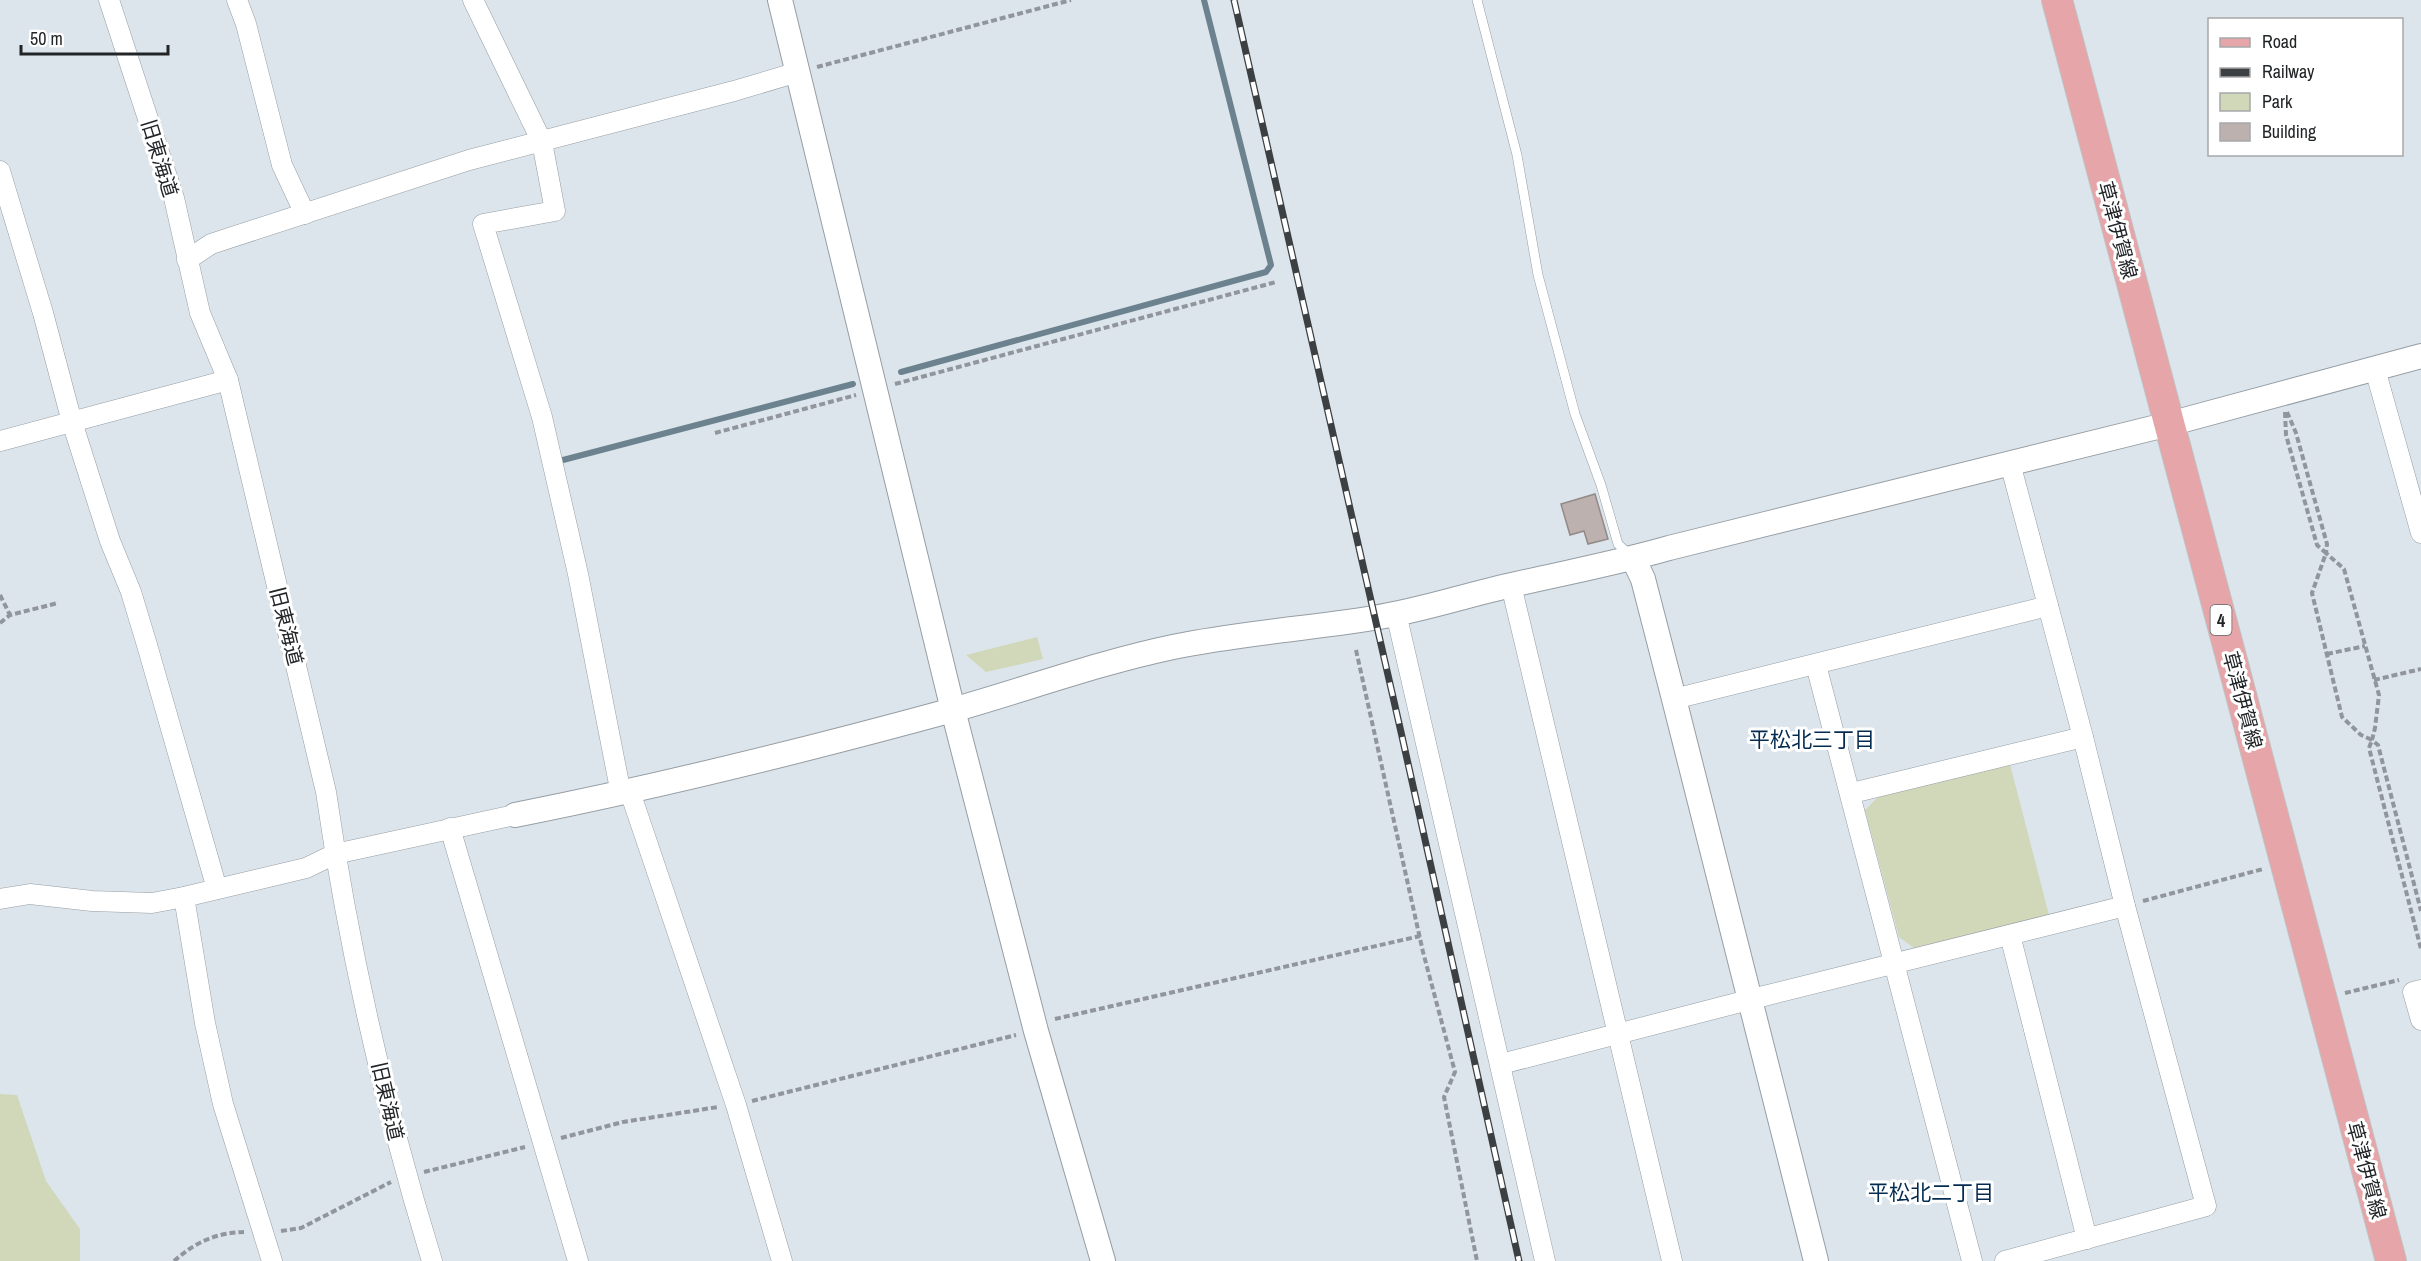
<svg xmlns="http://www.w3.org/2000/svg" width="2421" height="1261" viewBox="0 0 2421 1261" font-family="'Archivo Narrow','Noto Sans JP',sans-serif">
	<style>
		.green { fill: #d1d8b9 }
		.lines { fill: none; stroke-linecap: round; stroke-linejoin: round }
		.stream { stroke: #6c838f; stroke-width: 6 }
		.building { fill: #bcb1af; stroke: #938987; stroke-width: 1.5 }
		.service-casing { stroke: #969ea4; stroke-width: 10 }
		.minor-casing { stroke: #969ea4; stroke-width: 21 }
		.tertiary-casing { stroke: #969ea4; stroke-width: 26 }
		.primary-casing { stroke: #c1c2c3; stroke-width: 32 }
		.path { stroke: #90969b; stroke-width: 4; stroke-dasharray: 6 3; stroke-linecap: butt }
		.service { stroke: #fff; stroke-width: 9 }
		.minor { stroke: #fff; stroke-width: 20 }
		.tertiary { stroke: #fff; stroke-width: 24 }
		.primary { stroke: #e5a5a9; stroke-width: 30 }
		.rail-casing { stroke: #3c4043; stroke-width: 7 }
		.rail { stroke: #fff; stroke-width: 4.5; stroke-dasharray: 14; stroke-linecap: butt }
		.labels { text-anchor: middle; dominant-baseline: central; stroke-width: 6; stroke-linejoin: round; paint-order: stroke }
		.shield { fill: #fff; stroke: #646668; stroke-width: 1.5 }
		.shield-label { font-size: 18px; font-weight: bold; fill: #222527 }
		.street-label { font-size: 20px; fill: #222527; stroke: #fff }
		.neighbourhood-label { font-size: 21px; fill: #032a4f; stroke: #fff }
	</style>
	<rect width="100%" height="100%" fill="#dce5ec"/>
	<g class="green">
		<polygon points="1037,637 1043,659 986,672 966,655"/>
		<polygon points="2010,764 2049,915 1914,948 1899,937 1865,810 1879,796"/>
		<polygon points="0,1094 17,1095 46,1181 80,1229 80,1261 0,1261"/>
	</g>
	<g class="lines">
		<g class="stream">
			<polyline points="901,372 1266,272 1271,265 1204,0"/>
			<polyline points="563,460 853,384"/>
		</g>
	</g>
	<polygon class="building" points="1595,494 1608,539 1588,544 1584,531 1570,535 1561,504"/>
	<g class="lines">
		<g class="service-casing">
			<polyline id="service" points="1477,0 1517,155 1538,275 1575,414 1601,485 1618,544 1630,555"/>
		</g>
		<g class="minor-casing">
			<g id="minor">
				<path d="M 109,0 L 174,198 L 200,313 L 228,380 L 326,792 C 349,951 385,1108 432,1261"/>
				<polyline points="237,0 246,24 282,165 305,214"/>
				<polyline points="473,0 542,142 555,211 483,224 542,417 578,574 621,794"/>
				<polyline points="0,171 43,313 72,422 110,541 131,592 147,645 217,889"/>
				<polyline points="187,260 211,244 469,160 734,91 798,72"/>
				<polyline points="2375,369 2421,533"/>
				<polyline points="0,441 228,380"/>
				<polyline points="1511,585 1672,1261"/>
				<polyline points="1396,613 1545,1261"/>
				<polyline points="1816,665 1972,1261"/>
				<polyline points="1674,699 2048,606"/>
				<polyline points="630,792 736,1105 782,1261"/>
				<polyline points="1852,793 2083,737"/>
				<polyline points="450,828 578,1261"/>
				<polyline points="184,897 205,1023 223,1104 272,1261"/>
				<polyline points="0,899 30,894 92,901 152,903 184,897 306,868 335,854 515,815"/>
				<polyline points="2010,935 2087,1239"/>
				<polyline points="2421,990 2413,992 2421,1020"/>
				<polyline points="1501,1064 1764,996 2125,906"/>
				<polyline points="2005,1261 2206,1206 2125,906 2083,737 2010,463"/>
			</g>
		</g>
		<g class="tertiary-casing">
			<g id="tertiary">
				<polyline points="780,0 953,710 1036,1031 1103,1261"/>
				<polyline points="1633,558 1643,579 1674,699 1816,1261"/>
				<path d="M 515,815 C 661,786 806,750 949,711 C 1024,690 1097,663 1173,647 C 1239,633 1307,629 1373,618 C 1420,611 1466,595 1512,585 C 1564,573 1617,563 1669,548 L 2169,424 L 2421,356"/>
			</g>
		</g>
		<g class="primary-casing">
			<polyline id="primary" points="2057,0 2391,1261"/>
		</g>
		<g class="path">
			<polyline points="817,67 1071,0"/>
			<polyline points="895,384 1276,282"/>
			<polyline points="2285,412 2286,435 2317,545 2326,553 2312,593 2342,717 2361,735 2372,740 2369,748 2421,949"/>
			<polyline points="2287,412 2296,433 2327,544 2326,553 2344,569 2379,695 2375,728 2372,740 2378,745 2421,911"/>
			<polyline points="715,433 856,395"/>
			<polyline points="0,595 10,615"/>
			<polyline points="0,623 10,615 58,603"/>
			<polyline points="1356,650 1423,952 1455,1072 1444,1097 1477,1261"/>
			<polyline points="2327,654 2365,646"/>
			<polyline points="2374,680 2421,669"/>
			<polyline points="2143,901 2263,869"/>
			<polyline points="2345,993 2399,980"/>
			<polyline points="1055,1019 1420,936"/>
			<polyline points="752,1101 1016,1035"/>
			<polyline points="561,1138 623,1122 718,1107"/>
			<polyline points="424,1172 525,1147"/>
			<polyline points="281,1231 301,1228 391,1182"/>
			<path d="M 174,1261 C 196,1242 215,1233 244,1232"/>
		</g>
		<use href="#service" class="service"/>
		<use href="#minor" class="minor"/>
		<use href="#tertiary" class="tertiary"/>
		<use href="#primary" class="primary"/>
		<g class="rail-casing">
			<polyline id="rail" points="1234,0 1401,732 1519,1261"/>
		</g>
		<use href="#rail" class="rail"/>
	</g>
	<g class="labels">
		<rect class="shield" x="2210.5" y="605" width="21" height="30" rx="4.5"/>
		<g class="shield-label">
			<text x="2221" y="620">4</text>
		</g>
		<g class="street-label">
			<text transform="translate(160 158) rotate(73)">旧東海道</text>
			<text transform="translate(2118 230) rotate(75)">草津伊賀線</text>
			<text transform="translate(287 626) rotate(76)">旧東海道</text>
			<text transform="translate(2243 700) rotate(75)">草津伊賀線</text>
			<text transform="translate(388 1101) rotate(77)">旧東海道</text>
			<text transform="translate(2367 1170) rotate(75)">草津伊賀線</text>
		</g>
		<g class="neighbourhood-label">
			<text x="1812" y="739">平松北三丁目</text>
			<text x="1931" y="1192">平松北二丁目</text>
		</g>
	</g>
	<rect x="2208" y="18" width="195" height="138" fill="#ffffff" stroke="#a7a8a9" stroke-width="1.5"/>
	<rect x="2220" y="38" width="30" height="9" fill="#e5a5a9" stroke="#a7a8a9" stroke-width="1.5"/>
	<text x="2262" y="48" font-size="18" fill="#222527">Road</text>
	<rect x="2220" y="68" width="30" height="9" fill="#3c4043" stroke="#a7a8a9" stroke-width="1.5"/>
	<text x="2262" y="78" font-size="18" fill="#222527">Railway</text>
	<rect x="2220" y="93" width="30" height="18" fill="#d1d8b9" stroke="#a7a8a9" stroke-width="1.5"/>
	<text x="2262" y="108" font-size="18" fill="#222527">Park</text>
	<rect x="2220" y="123" width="30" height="18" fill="#bcb1af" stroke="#a7a8a9" stroke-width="1.5"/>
	<text x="2262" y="138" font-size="18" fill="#222527">Building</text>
	<path d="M21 45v9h147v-9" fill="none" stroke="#222527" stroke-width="3"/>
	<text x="30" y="45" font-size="18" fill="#222527" stroke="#ffffff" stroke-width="4.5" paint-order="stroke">50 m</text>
</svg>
